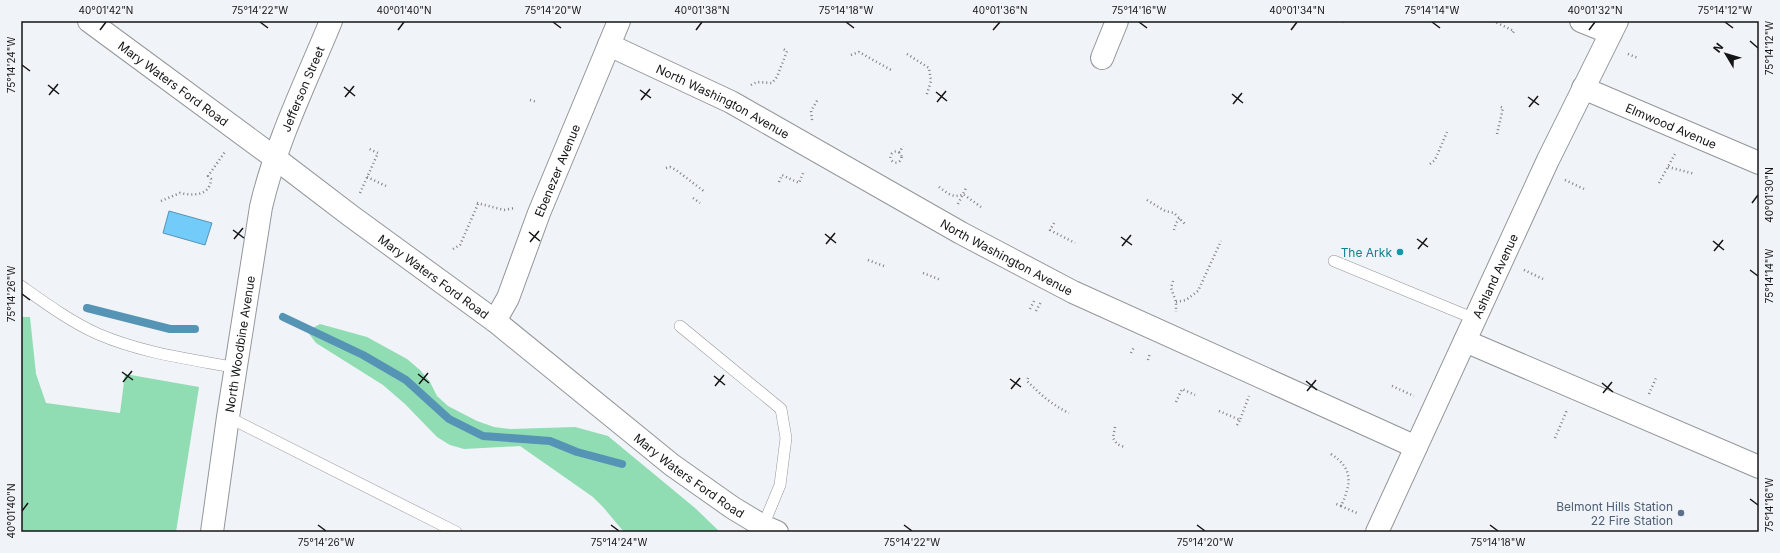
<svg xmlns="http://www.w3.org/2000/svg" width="1780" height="553" viewBox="0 0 1780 553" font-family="Inter,sans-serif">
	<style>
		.green { fill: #90dcb3 }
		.water { fill: #72cbf9; stroke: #5694b5 }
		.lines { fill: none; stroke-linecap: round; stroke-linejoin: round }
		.stream { stroke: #5694b5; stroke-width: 8 }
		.lane-casing { stroke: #939699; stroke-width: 12 }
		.street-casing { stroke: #939699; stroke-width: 24 }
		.secondary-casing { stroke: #939699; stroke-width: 24 }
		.path { stroke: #7f8183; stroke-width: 2.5; stroke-dasharray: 1 3; stroke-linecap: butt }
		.lane { stroke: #fff; stroke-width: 11 }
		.street { stroke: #fff; stroke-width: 22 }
		.secondary { stroke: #fff; stroke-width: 22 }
		.ticks { fill: none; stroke: #141516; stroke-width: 1.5 }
		.culture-dot { fill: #0f9aa8; stroke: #f0f3f7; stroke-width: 1.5 }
		.service-dot { fill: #5c6f8a; stroke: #f0f3f7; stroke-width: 1.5 }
		.labels { text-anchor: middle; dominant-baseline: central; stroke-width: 3; stroke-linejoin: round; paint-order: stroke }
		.street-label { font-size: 12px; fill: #141516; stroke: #f0f3f7 }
		.culture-label { font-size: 12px; fill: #0d838f; stroke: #f0f3f7; text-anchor: end }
		.service-label { font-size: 12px; fill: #4e5e75; stroke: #f0f3f7; text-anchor: end }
		.neatline { fill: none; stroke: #141516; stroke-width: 1.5 }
		.ticks-label { font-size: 10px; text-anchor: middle; fill: #141516 }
	</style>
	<rect width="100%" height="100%" fill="#f0f3f7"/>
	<g class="green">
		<polygon points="21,317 30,317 36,374 46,403 120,413 125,374 199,387 176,532 21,532"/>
		<polygon points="320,324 367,337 407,359 420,370 430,382 437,396 448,406 477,421 494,427 511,429 575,427 608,436 695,508 720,532 624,532 603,507 593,497 520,446 464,449 450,445 437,437 405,404 383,385 316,343 307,331"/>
	</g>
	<polygon class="water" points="169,211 212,223 205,245 163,233"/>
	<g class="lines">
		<g class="stream">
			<polyline points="87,308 170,329 195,329"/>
			<polyline points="283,317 363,355 406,380 449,419 483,436 550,441 577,452 622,464"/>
		</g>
		<g class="lane-casing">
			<g id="lane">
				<polyline points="1334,261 1475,319"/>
				<path d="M 21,286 C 45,303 71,322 98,334 C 142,353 190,359 237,368"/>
				<polyline points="680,326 781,409 786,438 780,485 763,526"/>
				<polyline points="228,417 456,532"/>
			</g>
		</g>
		<g class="street-casing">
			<g id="street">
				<polyline points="1581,21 1611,33"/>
				<path id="s1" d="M 609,45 L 731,102 L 961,233 L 1073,292 L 1416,447"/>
				<polyline points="1102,58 1117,21"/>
				<path id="s2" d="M 1583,88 L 1759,163"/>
				<path id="s3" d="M 495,321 L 508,298 L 539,213 L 619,21"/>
				<polyline points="1465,341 1759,467"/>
				<path id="s4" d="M 212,532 L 228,417 L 261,207 C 276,142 306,82 331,21"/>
			</g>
		</g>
		<g class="secondary-casing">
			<g id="secondary">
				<path id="s5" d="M 89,21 L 275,158 L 351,216 L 495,321 L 672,465 L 733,508 L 763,526 L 777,532"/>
				<path id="s6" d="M 1377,532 L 1548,160 L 1617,21"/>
			</g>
		</g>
		<g class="path">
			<polyline points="1493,21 1514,31 1512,34"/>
			<polyline points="1342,22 1345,21"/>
			<polyline points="907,54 929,68 931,81 926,97"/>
			<polyline points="1628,54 1638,58"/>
			<polyline points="851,55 859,52 891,70"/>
			<polyline points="751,85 757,82 772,83 777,77 787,51 783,49"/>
			<polyline points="530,100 537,102"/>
			<polyline points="812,120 811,111 818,99"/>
			<polyline points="1497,134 1503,108 1499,106"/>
			<circle cx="896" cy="157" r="5.5"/>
			<polyline points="899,153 903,146"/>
			<polyline points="1430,164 1435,160 1447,132"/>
			<polyline points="1668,167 1695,174"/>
			<polyline points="666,168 670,167 676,170 705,192"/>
			<polyline points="367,177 386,186"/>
			<polyline points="1565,180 1584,189"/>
			<polyline points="779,182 782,175 799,183 804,171"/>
			<polyline points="1659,183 1675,154"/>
			<path d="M 939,187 C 947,193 954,199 963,194 L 981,207"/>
			<polyline points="360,193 378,153 367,148"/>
			<polyline points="693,198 700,203"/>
			<polyline points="1147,200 1165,211 1174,213 1186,225"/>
			<path d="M 161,201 L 180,193 C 193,196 210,196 211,179 L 208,176 L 225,152"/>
			<polyline points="477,203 504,210 514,208"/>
			<polyline points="958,204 966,188"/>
			<polyline points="1054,223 1050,230 1075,243"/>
			<polyline points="1174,230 1176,223 1180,218"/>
			<polyline points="453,249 460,245 478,204"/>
			<polyline points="868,260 884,266"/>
			<polyline points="1524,270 1543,279"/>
			<polyline points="923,273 941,280"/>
			<polyline points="1173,281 1171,288 1176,302 1176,312"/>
			<polyline points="1176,302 1186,300 1198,291 1221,241"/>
			<polyline points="1030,309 1035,299"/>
			<polyline points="1036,311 1041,302"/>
			<polyline points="1131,353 1134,347"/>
			<polyline points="1148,360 1150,353"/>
			<path d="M 1028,378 L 1027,381 C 1040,394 1052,405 1069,413"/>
			<polyline points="1392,386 1414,396"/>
			<polyline points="1649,394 1656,378"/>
			<polyline points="1176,402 1182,389 1195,395"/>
			<polyline points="1219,411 1240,420 1249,396"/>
			<polyline points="1237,425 1240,420"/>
			<polyline points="1115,427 1113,438 1117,444 1124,447"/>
			<polyline points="1555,438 1567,410"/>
			<path d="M 1331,454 C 1354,469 1351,484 1341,506 L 1334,503"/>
			<polyline points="1341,506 1359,514"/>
		</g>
		<use href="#lane" class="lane"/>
		<use href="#street" class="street"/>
		<use href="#secondary" class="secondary"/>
	</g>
	<path class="ticks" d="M 260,22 L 268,28M 553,22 L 561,28M 846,22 L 854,28M 1139,22 L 1147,28M 1432,22 L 1440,28M 1725,22 L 1733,28M 100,30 L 106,22M 398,30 L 404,22M 696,30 L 702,22M 993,30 L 1000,22M 1291,30 L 1297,22M 1589,30 L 1595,22M 1750,41 L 1758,48M 22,65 L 30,71M 48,85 L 59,94M 344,87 L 355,96M 640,90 L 651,98M 936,92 L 947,101M 1232,94 L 1243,103M 49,95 L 58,84M 345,97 L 354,86M 1528,97 L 1539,105M 641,100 L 650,89M 937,102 L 946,91M 1233,104 L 1242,93M 1529,107 L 1538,96M 1752,203 L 1758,195M 233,230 L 244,238M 529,232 L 540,241M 825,234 L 836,243M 1121,237 L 1132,245M 234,239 L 243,228M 1417,239 L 1428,247M 1713,241 L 1724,250M 530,242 L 539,231M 826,244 L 835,233M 1122,246 L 1131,235M 1418,249 L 1427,238M 1714,251 L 1723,240M 1750,270 L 1758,276M 22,294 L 30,300M 122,372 L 133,380M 418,374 L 429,383M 714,376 L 725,385M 1010,379 L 1021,387M 1306,381 L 1317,390M 123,382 L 132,371M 1602,383 L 1613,392M 419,384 L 428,373M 715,386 L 724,375M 1011,389 L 1020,378M 1307,391 L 1316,380M 1603,393 L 1612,382M 1750,499 L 1758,505M 22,511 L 28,503M 318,525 L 326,531M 611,525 L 619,531M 904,525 L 912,531M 1197,525 L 1205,531M 1490,525 L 1498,531"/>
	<circle class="culture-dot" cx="1400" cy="252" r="4"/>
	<circle class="service-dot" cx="1681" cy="513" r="4"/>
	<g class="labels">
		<g class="street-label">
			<text stroke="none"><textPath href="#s5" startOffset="105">Mary Waters Ford Road</textPath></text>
			<text stroke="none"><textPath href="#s4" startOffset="454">Jefferson Street</textPath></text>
			<text stroke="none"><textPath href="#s1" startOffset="127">North Washington Avenue</textPath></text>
			<text stroke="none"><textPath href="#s2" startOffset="96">Elmwood Avenue</textPath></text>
			<text stroke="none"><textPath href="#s3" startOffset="163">Ebenezer Avenue</textPath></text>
			<text stroke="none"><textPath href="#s1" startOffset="451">North Washington Avenue</textPath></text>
			<text stroke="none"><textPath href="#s5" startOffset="429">Mary Waters Ford Road</textPath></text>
			<text stroke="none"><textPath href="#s6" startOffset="282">Ashland Avenue</textPath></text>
			<text stroke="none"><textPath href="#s4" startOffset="190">North Woodbine Avenue</textPath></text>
			<text stroke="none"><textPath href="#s5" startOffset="753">Mary Waters Ford Road</textPath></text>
		</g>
		<g class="culture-label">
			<text x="1392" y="252">The Arkk</text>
		</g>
		<g class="service-label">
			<text x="1673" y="506">Belmont Hills Station<tspan x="1673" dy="14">22 Fire Station</tspan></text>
		</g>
	</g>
	<rect width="1780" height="553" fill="none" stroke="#f0f3f7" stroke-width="44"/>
	<g transform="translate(1726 54) rotate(308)" stroke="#f0f3f7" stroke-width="3" paint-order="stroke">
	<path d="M0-3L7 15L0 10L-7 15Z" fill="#141516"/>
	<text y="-6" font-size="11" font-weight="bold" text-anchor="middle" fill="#141516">N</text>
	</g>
	<rect x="22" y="22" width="1736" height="509" class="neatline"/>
	<g class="ticks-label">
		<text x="106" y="14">40°01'42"N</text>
		<text x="260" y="14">75°14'22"W</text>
		<text x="404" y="14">40°01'40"N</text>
		<text x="553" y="14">75°14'20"W</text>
		<text x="702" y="14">40°01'38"N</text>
		<text x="846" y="14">75°14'18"W</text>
		<text x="1000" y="14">40°01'36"N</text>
		<text x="1139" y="14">75°14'16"W</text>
		<text x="1297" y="14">40°01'34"N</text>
		<text x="1432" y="14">75°14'14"W</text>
		<text x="1595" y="14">40°01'32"N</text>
		<text x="1725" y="14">75°14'12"W</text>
		<text transform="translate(1769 48) rotate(-90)" y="4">75°14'12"W</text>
		<text transform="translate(11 65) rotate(-90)" y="4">75°14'24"W</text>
		<text transform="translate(1769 195) rotate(-90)" y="4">40°01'30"N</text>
		<text transform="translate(1769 276) rotate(-90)" y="4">75°14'14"W</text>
		<text transform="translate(11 294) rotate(-90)" y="4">75°14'26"W</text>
		<text transform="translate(1769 505) rotate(-90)" y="4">75°14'16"W</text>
		<text transform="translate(11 511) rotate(-90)" y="4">40°01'40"N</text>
		<text x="326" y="546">75°14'26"W</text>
		<text x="619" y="546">75°14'24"W</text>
		<text x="912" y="546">75°14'22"W</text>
		<text x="1205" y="546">75°14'20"W</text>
		<text x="1498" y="546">75°14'18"W</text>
	</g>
</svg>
